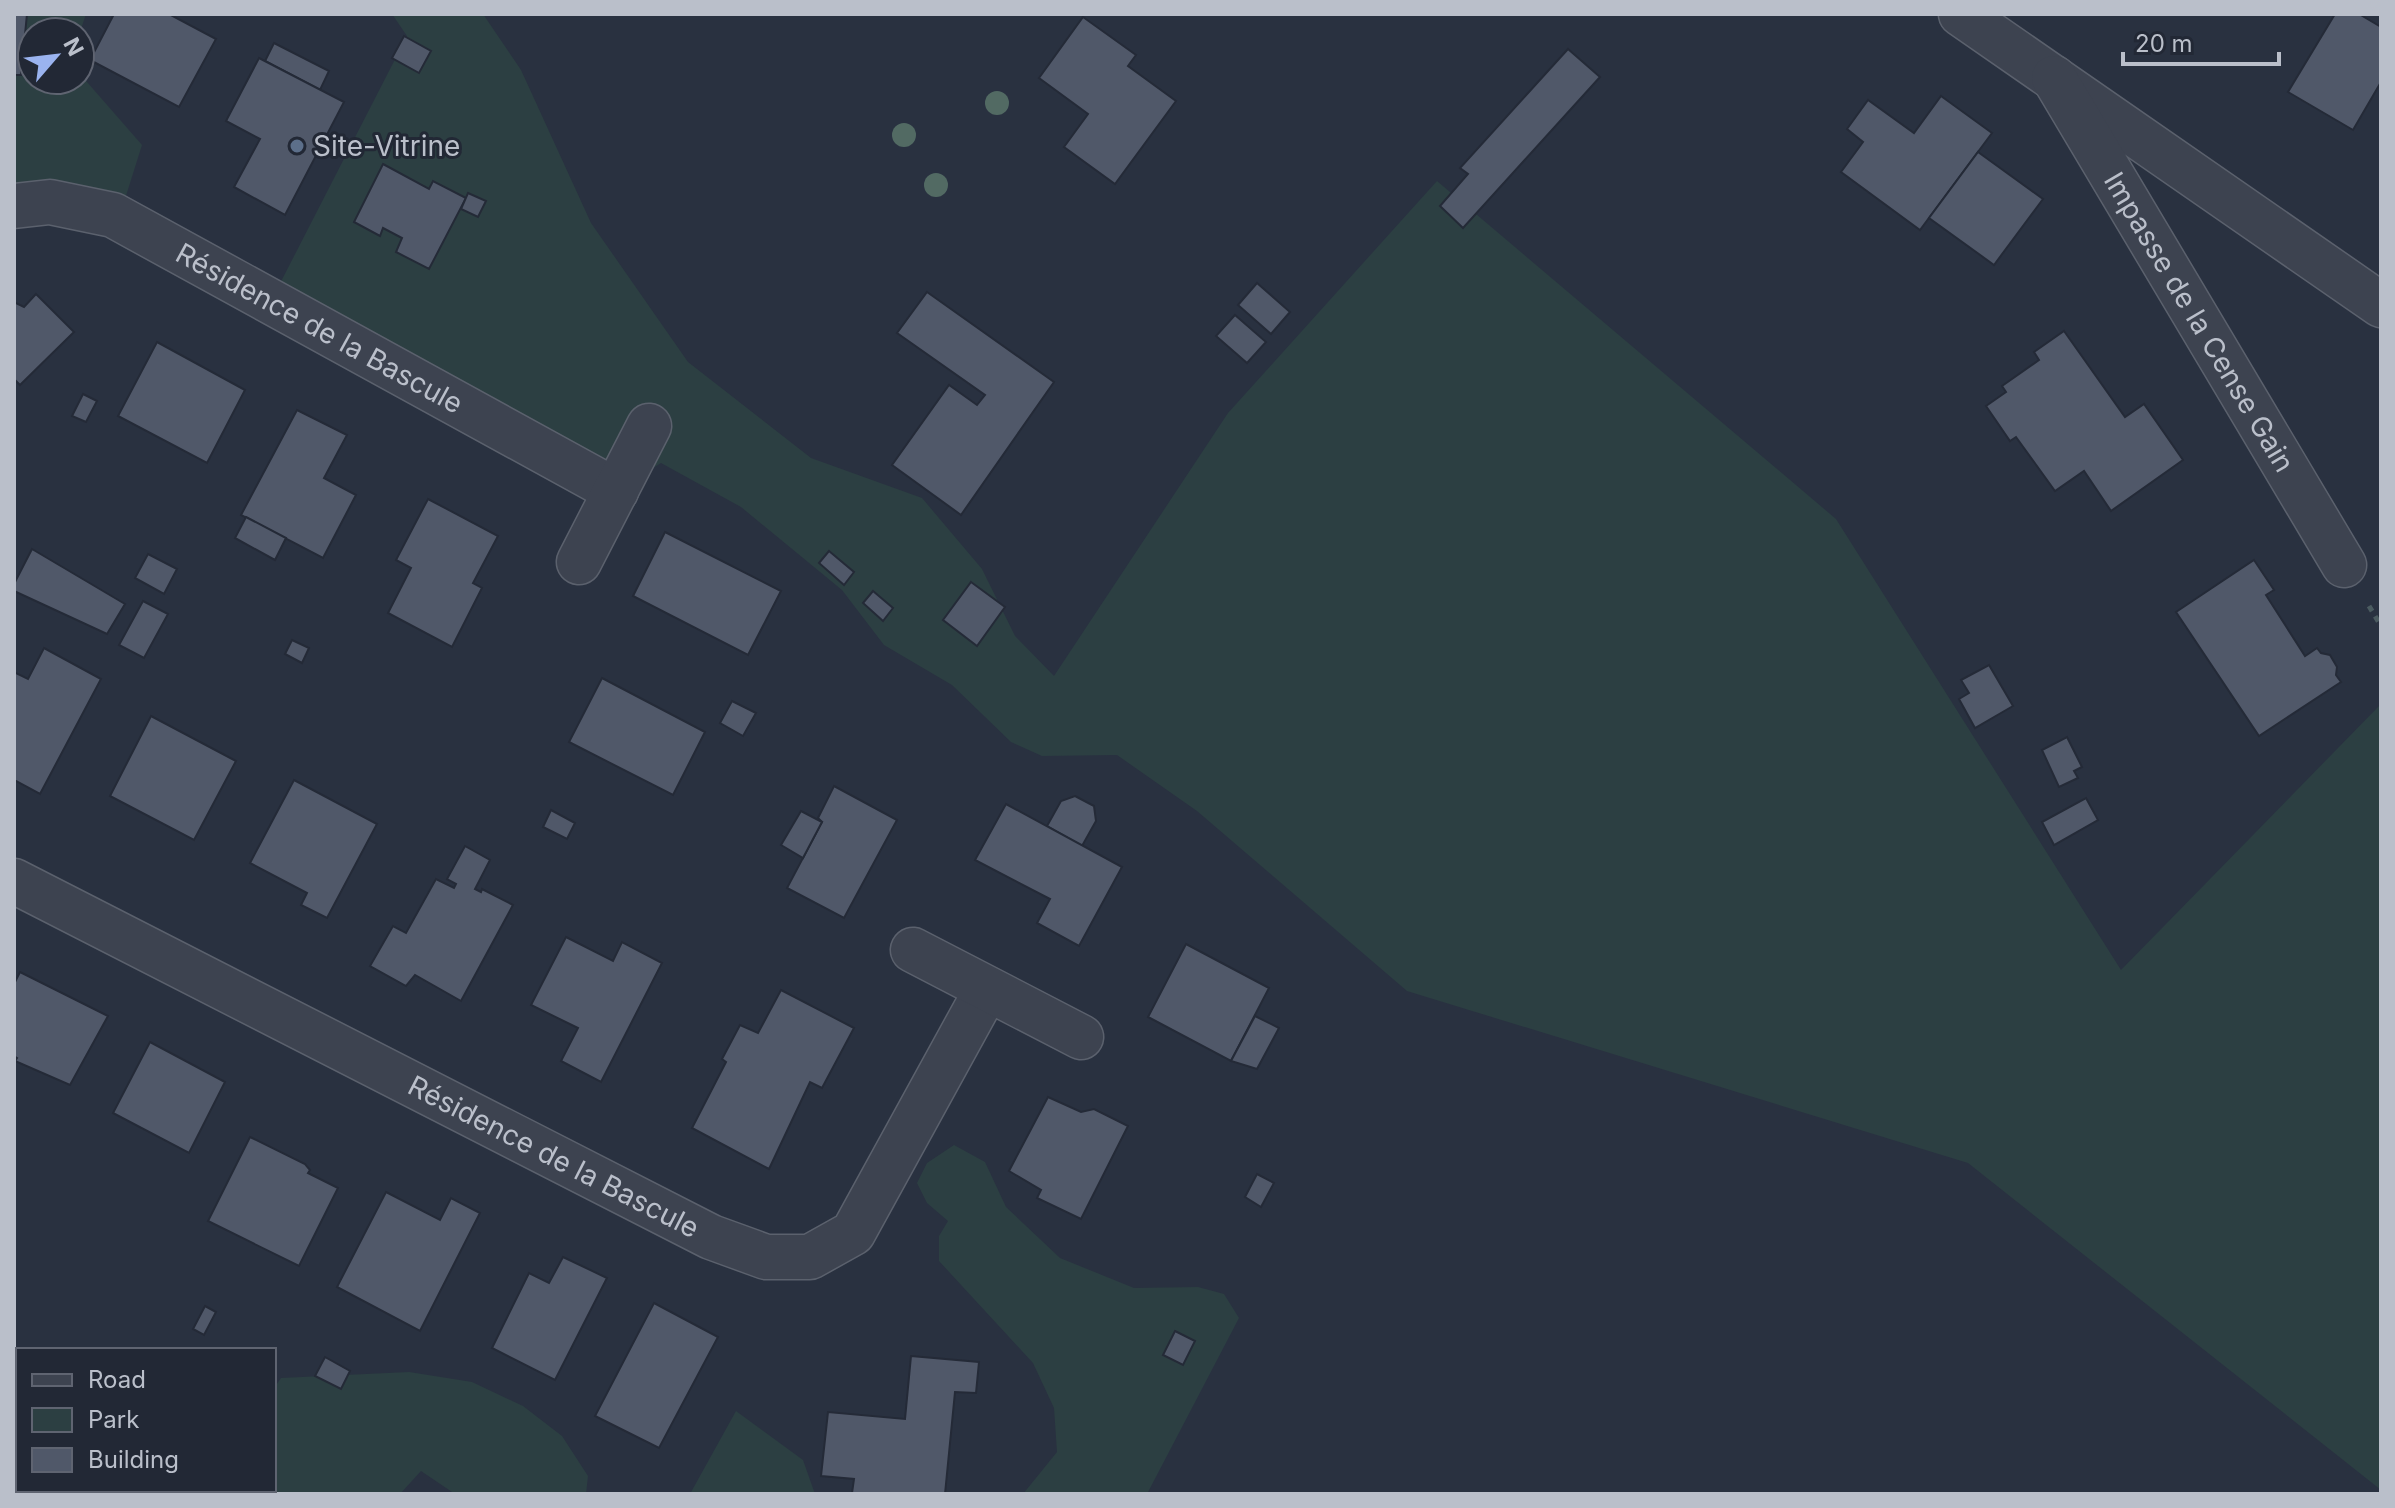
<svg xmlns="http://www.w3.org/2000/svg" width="2395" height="1508" viewBox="0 0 2395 1508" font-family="Inter,sans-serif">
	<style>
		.green { fill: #2c3f42 }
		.building { fill: #505869; stroke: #242a37; stroke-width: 2 }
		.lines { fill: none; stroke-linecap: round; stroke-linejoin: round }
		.minor-casing { stroke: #5b616d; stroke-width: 47 }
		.path { stroke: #4b5b60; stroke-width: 5; stroke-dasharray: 6 6; stroke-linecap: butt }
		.minor { stroke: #3d4350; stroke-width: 44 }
		.tree { fill: #526a63 }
		.service-dot { fill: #5c6f8a; stroke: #222835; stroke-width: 3 }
		.labels { text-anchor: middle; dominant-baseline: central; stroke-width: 6; stroke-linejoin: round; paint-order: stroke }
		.poi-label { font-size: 28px; fill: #babfca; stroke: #222835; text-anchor: start }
		.street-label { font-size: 28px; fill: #babfca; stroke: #222835 }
	</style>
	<rect width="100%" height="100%" fill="#293140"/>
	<g class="green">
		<polygon points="14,14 86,14 80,32 32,32 32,80 80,80 80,74 142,145 119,218 14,206"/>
		<polygon points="392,14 483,14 521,70 591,223 688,362 811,458 922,498 982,569 1015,636 1054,676 1228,413 1437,181 1836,519 2121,970 2381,704 2381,1490 1968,1163 1407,991 1197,811 1117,755 1042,756 1011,742 952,685 884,645 842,590 741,507 661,463 616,491 271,301 407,36"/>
		<polygon points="954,1145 985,1162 1006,1207 1060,1258 1134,1288 1198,1287 1224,1294 1239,1318 1147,1494 1023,1494 1057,1452 1054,1408 1033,1363 939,1261 939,1236 948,1221 927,1203 917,1183 927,1163"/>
		<polygon points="409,1372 472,1382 523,1406 562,1436 588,1476 586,1494 455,1494 421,1471 400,1494 197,1494 200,1490 274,1490 274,1388 281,1378"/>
		<polygon points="736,1411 803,1460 815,1494 690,1494"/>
	</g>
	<g class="building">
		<polygon points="14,14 27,14 21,75 14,75"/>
		<polygon points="114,14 169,14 216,39 179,107 90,60"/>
		<polygon points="2335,14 2359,14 2381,27 2381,82 2353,130 2288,92"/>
		<polygon points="1083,17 1136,55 1128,66 1176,101 1115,184 1064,147 1088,114 1039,78"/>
		<polygon points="404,36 431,51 419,73 392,58"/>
		<polygon points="274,43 329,71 320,90 265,61"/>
		<polygon points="1568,49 1600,77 1463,228 1440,206 1468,174 1460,168"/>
		<polygon points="259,58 344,102 285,215 234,187 260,139 226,121"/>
		<polygon points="1941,96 1992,133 1920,230 1841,172 1863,142 1847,129 1868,100 1914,133"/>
		<polygon points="1978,152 2043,199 1994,265 1929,218"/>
		<polygon points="383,164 429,189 433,181 466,198 429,269 396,252 402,238 383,228 380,236 354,222"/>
		<polygon points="468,193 486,201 478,217 461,209"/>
		<polygon points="1257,283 1290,312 1271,334 1238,305"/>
		<polygon points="927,292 1054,382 961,515 892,465 949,385 977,405 985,395 897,333"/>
		<polygon points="36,294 74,332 20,385 14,379 14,302 24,307"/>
		<polygon points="1235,315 1266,342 1247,363 1216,336"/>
		<polygon points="2064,331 2125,417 2144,404 2183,460 2111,511 2084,471 2055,491 2016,437 2010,441 1986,406 2006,392 2002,386 2039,360 2034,352"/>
		<polygon points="157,342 245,390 207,463 118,416"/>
		<polygon points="83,394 97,401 86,422 72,416"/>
		<polygon points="297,410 347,435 324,478 356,495 323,558 241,515"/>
		<polygon points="428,499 498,536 473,583 482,588 452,647 388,613 411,568 396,560"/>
		<polygon points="246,517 286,538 275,560 235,538"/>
		<polygon points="665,532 781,591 748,655 633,596"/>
		<polygon points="32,549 125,604 107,634 14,591 14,584"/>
		<polygon points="829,551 854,572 844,585 819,563"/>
		<polygon points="148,554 177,569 164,594 135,578"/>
		<polygon points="2254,560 2274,590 2266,595 2305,656 2317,648 2321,653 2330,655 2337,667 2336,675 2341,682 2259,736 2176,612"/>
		<polygon points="971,582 1005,607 977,646 943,620"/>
		<polygon points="873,591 893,608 883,621 863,603"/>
		<polygon points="143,601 168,614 144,658 119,645"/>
		<polygon points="292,640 309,648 302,663 285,654"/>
		<polygon points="44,648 101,679 40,794 14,780 14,672 28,679"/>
		<polygon points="1989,665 2013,706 1975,728 1959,699 1969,693 1961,680"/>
		<polygon points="602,678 705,732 673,795 569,742"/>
		<polygon points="732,701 756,713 743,736 720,723"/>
		<polygon points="151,716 236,761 194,840 110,796"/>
		<polygon points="2067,737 2082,767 2074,771 2078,778 2059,787 2042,750"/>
		<polygon points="294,780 377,824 327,918 301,905 307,893 250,863"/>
		<polygon points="834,786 897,820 844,918 787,888 822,822 818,818"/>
		<polygon points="1075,796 1094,806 1096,821 1082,846 1047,826 1061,801"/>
		<polygon points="2086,798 2098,820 2054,845 2042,822"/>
		<polygon points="1006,804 1122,867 1079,946 1037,923 1050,899 975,860"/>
		<polygon points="551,810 575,823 567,839 543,827"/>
		<polygon points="801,811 822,822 803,858 781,845"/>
		<polygon points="465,846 490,860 475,889 481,892 482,889 513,905 461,1001 415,975 406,986 370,966 393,926 406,933 436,879 454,888 456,884 447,879"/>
		<polygon points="566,937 613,961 622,942 662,963 601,1082 561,1061 578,1028 531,1005"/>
		<polygon points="1186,944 1269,988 1231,1061 1148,1017"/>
		<polygon points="20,972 108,1016 70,1085 15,1061 17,1058 14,1056 14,984"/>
		<polygon points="781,990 854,1028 822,1088 810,1082 769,1169 692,1128 726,1062 722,1059 740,1025 758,1033"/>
		<polygon points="1255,1016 1279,1028 1257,1069 1231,1061"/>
		<polygon points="150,1042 225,1082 189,1153 113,1113"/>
		<polygon points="1048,1097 1081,1112 1094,1109 1128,1126 1081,1219 1037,1198 1041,1190 1009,1171"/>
		<polygon points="250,1137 305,1164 310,1170 308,1173 338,1188 299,1266 208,1221"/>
		<polygon points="1257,1174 1274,1183 1261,1207 1245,1197"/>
		<polygon points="386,1192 440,1220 451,1198 480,1213 420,1331 337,1287"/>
		<polygon points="563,1257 607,1278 555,1380 492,1348 529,1273 549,1283"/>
		<polygon points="654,1303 718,1337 659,1448 595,1416"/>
		<polygon points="205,1306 216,1312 204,1335 193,1329"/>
		<polygon points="1175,1331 1195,1341 1183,1365 1163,1355"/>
		<polygon points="911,1356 979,1362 976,1393 955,1392 945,1494 852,1493 854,1479 821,1476 828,1412 905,1419"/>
		<polygon points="325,1357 350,1371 341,1389 315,1376"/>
	</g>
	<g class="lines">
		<g class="minor-casing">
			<g id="minor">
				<polyline points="1961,14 2381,305"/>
				<path id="s1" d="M 2054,78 L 2344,565"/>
				<path id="s2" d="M 14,206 L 50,202 L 113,215 L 616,491"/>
				<polyline points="579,562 649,426"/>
				<path id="s3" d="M 14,881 L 711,1237 L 766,1257 L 810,1257 L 853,1233 L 987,989"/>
				<polyline points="913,950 1081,1037"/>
			</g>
		</g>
		<polyline class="path" points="2369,606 2381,626"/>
		<use href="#minor" class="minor"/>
	</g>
	<g class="tree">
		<circle cx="997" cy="103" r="12"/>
		<circle cx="904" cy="135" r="12"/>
		<circle cx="936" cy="185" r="12"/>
	</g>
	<circle class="service-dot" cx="297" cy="146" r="8"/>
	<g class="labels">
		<g class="poi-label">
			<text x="313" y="146">Site-Vitrine</text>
		</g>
		<g class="street-label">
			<text stroke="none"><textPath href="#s1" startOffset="284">Impasse de la Cense Gain</textPath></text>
			<text stroke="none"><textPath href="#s2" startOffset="336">Résidence de la Bascule</textPath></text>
			<text stroke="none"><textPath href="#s3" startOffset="606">Résidence de la Bascule</textPath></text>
		</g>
	</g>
	<rect width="2395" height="1508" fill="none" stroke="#babfca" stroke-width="32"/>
	<rect x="16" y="1348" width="260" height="144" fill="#222835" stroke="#5f6471" stroke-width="2"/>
	<rect x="32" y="1374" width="40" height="12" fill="#3d4350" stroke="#5f6471" stroke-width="2"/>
	<text x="88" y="1388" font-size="24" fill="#babfca">Road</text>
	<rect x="32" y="1408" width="40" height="24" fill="#2c3f42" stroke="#5f6471" stroke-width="2"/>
	<text x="88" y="1428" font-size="24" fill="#babfca">Park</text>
	<rect x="32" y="1448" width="40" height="24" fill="#505869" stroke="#5f6471" stroke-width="2"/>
	<text x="88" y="1468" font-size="24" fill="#babfca">Building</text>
	<g transform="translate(56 56) rotate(62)"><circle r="38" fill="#222835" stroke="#5f6471" stroke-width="2"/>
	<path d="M0-6L14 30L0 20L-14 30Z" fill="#9ab3ef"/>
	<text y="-12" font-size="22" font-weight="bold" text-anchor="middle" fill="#babfca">N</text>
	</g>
	<path d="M2123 52v12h156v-12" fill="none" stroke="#babfca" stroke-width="4"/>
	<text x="2135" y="52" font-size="24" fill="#babfca" stroke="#222835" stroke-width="6" paint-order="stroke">20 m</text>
</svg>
